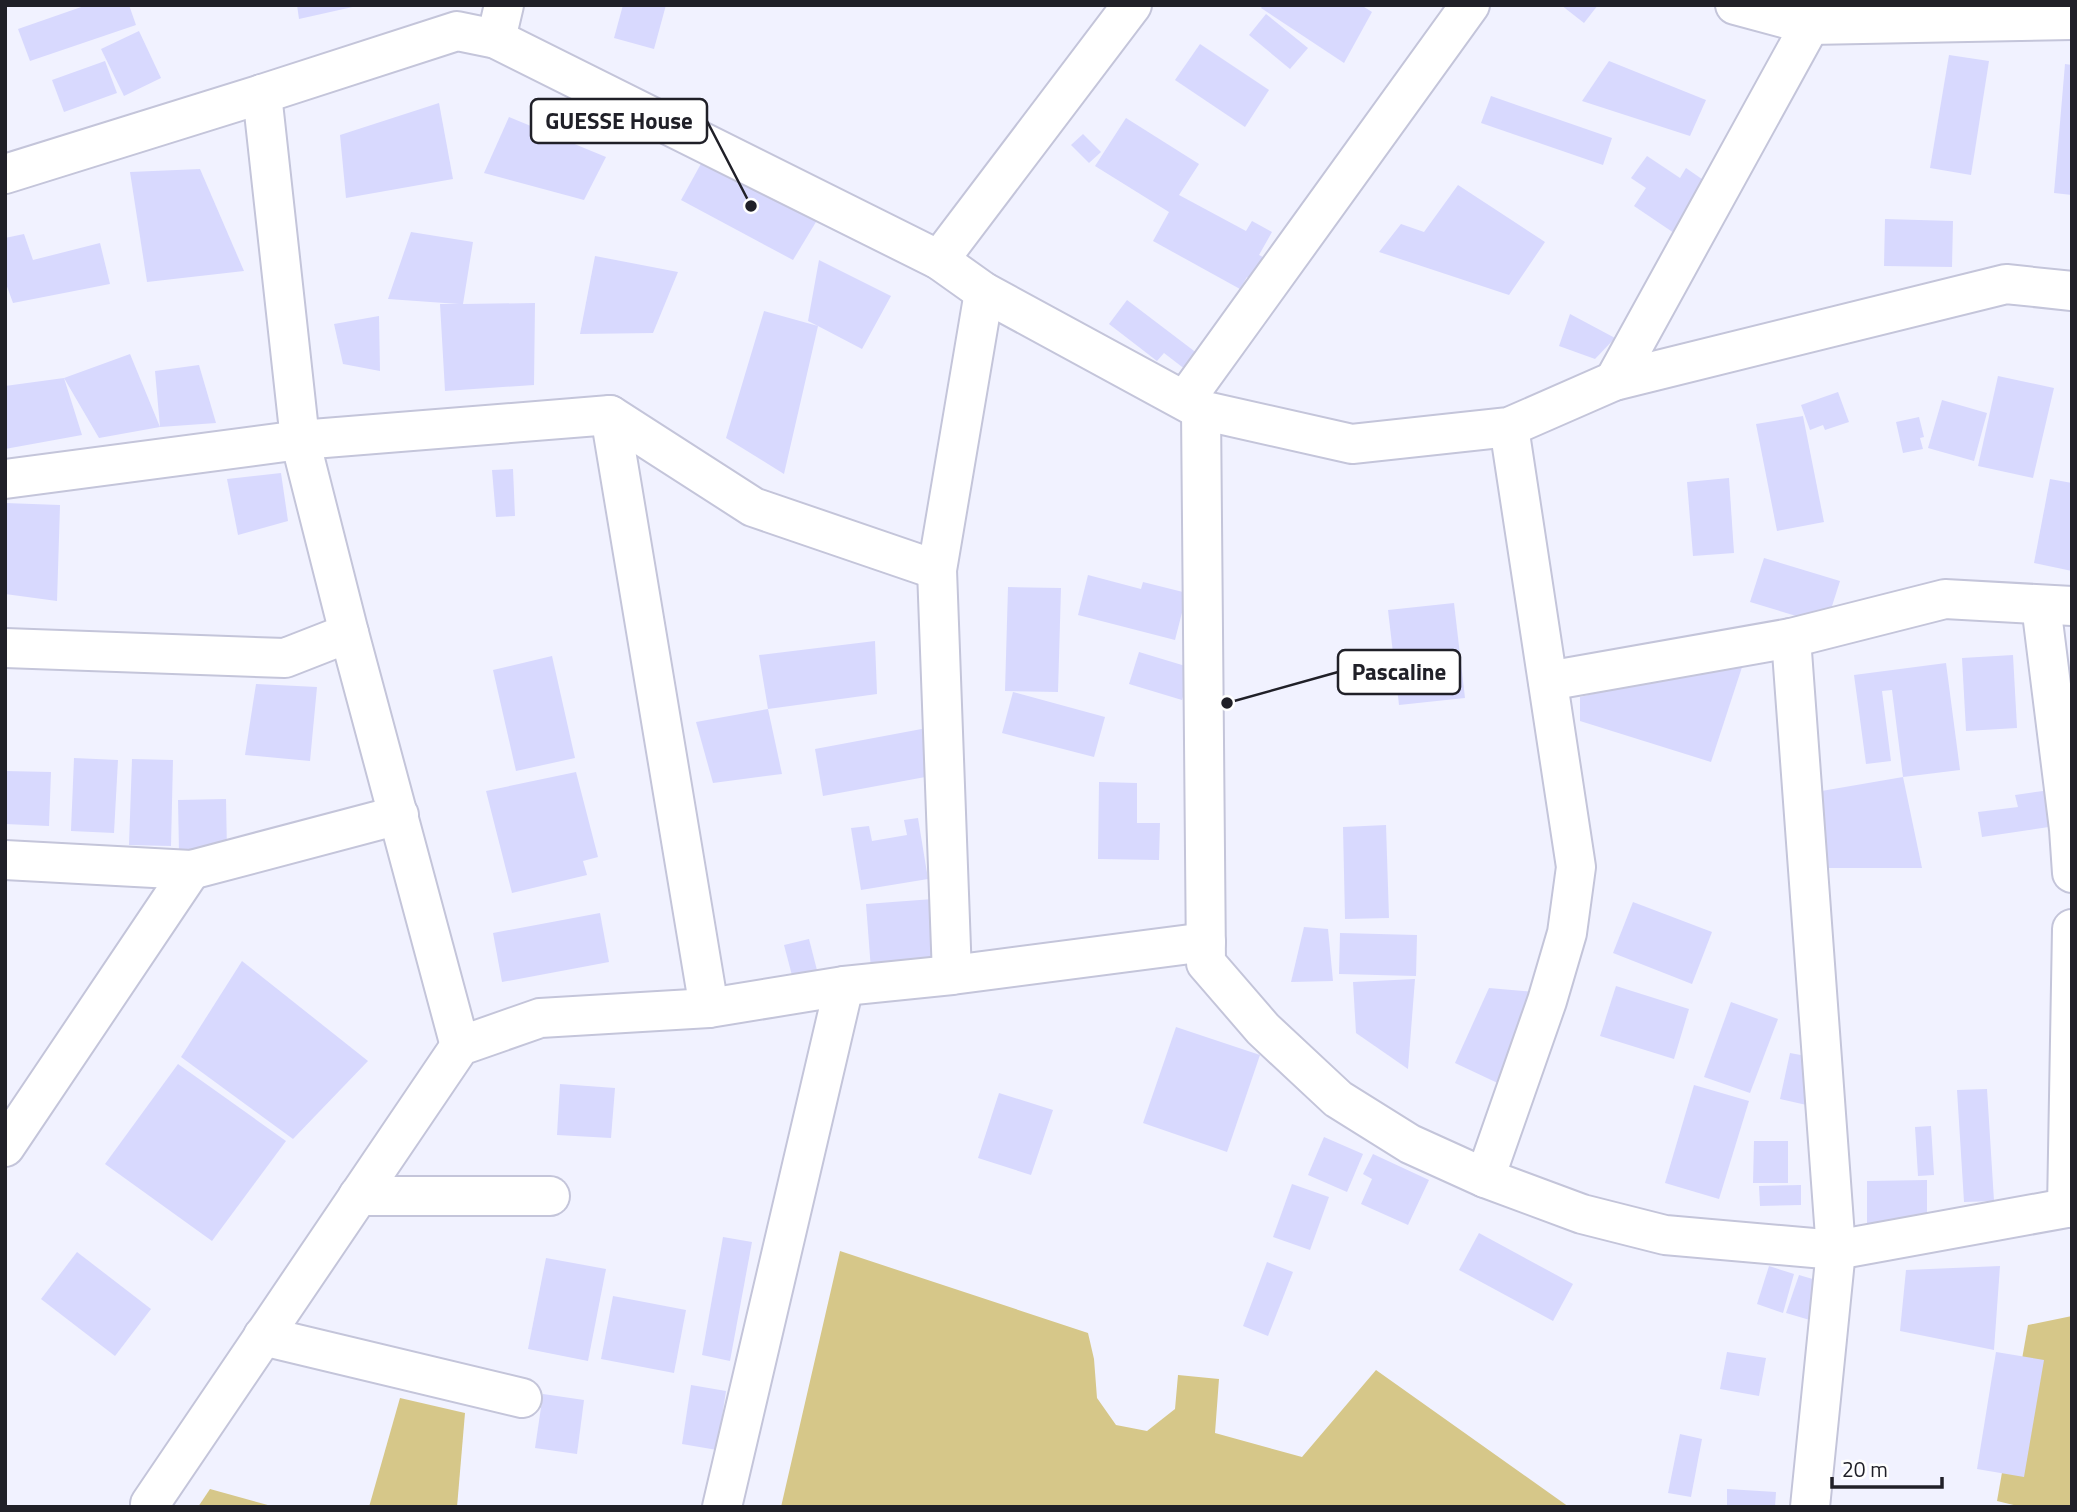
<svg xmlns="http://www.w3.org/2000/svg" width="2077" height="1512" viewBox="0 0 2077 1512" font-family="'Titillium Web',sans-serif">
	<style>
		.green { fill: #d6c789 }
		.building { fill: #d8d9fe }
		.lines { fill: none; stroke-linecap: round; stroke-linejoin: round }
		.minor-casing { stroke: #c4c5da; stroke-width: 42 }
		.minor { stroke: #fff; stroke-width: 38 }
		.leader { fill: none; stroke: #202028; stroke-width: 2.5 }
		.callout-dot { fill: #202028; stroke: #fff; stroke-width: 2.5 }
		.callout { fill: #fff; stroke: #202028; stroke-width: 2.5 }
		.callout-label { font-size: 23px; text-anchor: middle; font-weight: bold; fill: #202028 }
	</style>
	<rect width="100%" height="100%" fill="#f1f2ff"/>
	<g class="green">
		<polygon points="840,1251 1088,1333 1094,1359 1097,1398 1116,1425 1147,1431 1175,1409 1178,1375 1219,1379 1215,1433 1302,1457 1376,1370 1569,1507 781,1507"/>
		<polygon points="2072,1316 2072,1507 2022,1507 1997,1501 2028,1325"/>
		<polygon points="400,1398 465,1413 457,1507 369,1507"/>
		<polygon points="210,1489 275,1507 198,1507"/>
	</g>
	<g class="building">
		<polygon points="87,5 129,5 136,25 30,61 18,29"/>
		<polygon points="297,5 357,5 357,6 299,19"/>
		<polygon points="623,5 666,5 654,49 614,38"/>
		<polygon points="1263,5 1361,5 1372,12 1344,63 1261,8"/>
		<polygon points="1561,5 1598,5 1584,23"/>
		<polygon points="1266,14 1308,48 1290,69 1249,35"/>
		<polygon points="139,31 161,78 124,96 101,49"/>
		<polygon points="1200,44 1269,90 1245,127 1175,80"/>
		<polygon points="1949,55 1989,61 1971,175 1930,168"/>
		<polygon points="105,61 117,93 64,112 52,80"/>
		<polygon points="1609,61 1706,100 1690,136 1582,101"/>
		<polygon points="2065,64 2072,65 2072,195 2054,193"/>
		<polygon points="1491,96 1612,138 1603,165 1481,123"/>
		<polygon points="439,103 453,179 346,198 340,135"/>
		<polygon points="509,117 606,157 584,200 484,173"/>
		<polygon points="1126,118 1199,164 1179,195 1246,231 1252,221 1272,232 1259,255 1269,260 1256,283 1247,277 1240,289 1153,241 1169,212 1095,166"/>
		<polygon points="1083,134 1101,152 1089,163 1071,145"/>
		<polygon points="708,151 822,212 793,260 681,200"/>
		<polygon points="1647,156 1680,178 1686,168 1709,184 1674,233 1634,206 1646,188 1631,178"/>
		<polygon points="200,169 244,271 147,282 130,172"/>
		<polygon points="1458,185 1545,242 1509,295 1379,252 1401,224 1424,232"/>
		<polygon points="1885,219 1953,221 1952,267 1884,266"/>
		<polygon points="411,232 473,242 463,304 535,303 534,385 445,391 440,304 459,304 388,299"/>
		<polygon points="24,234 33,260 100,243 110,284 13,303 5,281 5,238"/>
		<polygon points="595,256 678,272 653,333 580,334"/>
		<polygon points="819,260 891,296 862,349 818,326 784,474 726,438 764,311 818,326 808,321"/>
		<polygon points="1127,300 1202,357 1190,373 1164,353 1157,361 1109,324"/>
		<polygon points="1570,314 1615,338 1595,359 1559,346"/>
		<polygon points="379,316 380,371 343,364 334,324"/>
		<polygon points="130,354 160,427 99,438 64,378 82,435 5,449 5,386 64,378"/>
		<polygon points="199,365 216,423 160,427 155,371"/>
		<polygon points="1998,376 2054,388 2033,478 1978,466"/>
		<polygon points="1838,392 1849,422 1825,430 1823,425 1810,430 1801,405"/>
		<polygon points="1942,400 1987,413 1974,461 1928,448"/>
		<polygon points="1803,416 1824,522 1777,531 1756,424"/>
		<polygon points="1919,417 1924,437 1920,438 1923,449 1903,453 1896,422"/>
		<polygon points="513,469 515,516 496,517 492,470"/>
		<polygon points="281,473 288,521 238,535 227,479"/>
		<polygon points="1729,478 1734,553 1693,556 1687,482"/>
		<polygon points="2050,479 2072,483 2072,571 2034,563"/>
		<polygon points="5,503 60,505 57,601 5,594"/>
		<polygon points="1764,558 1840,581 1826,625 1750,602"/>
		<polygon points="1088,575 1141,589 1143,582 1187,593 1175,640 1078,615"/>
		<polygon points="1008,587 1061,588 1058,692 1005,691"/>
		<polygon points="1454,603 1465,698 1399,705 1388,610"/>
		<polygon points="875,641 877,694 768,709 759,655"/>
		<polygon points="1139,652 1192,668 1182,700 1129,684"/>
		<polygon points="2013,655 2017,728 1966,731 1962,658"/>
		<polygon points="552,656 575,758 516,771 493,670"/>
		<polygon points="1745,658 1711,762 1580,721 1580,697"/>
		<polygon points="1946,663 1960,770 1903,777 1922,868 1817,868 1810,793 1903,777 1892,690 1882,691 1891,761 1866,764 1854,675"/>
		<polygon points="256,684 317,687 310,761 245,755"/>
		<polygon points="1013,692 1105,717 1094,757 1002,733"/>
		<polygon points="768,709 782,774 713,783 696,722"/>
		<polygon points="927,728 936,775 823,796 815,749"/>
		<polygon points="74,758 118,760 114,833 71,831"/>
		<polygon points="132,759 173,760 171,846 129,845"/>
		<polygon points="5,771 51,772 49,826 5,824"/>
		<polygon points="576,772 598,857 583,861 587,875 512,893 486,791"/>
		<polygon points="1099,782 1137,783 1137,823 1160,823 1159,860 1098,859"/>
		<polygon points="2057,789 2062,825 1982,837 1978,812 2018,807 2015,795"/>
		<polygon points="226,799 227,852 179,852 178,800"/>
		<polygon points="918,818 928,879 861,890 851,828 869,826 872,841 907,835 904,820"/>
		<polygon points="1386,825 1389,918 1345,919 1343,827"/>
		<polygon points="933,899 946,965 871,970 866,904"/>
		<polygon points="1633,902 1712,932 1692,984 1613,953"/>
		<polygon points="600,913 609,962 502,982 493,933"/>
		<polygon points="1304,927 1328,929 1333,981 1291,982"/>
		<polygon points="1340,933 1417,935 1416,976 1339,974"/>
		<polygon points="809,939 819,978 794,983 784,945"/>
		<polygon points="242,961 368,1061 293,1139 181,1057"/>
		<polygon points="1415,979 1408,1069 1356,1033 1353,982"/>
		<polygon points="1616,986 1689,1009 1674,1059 1600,1036"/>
		<polygon points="1489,988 1548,993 1504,1086 1455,1063"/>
		<polygon points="1731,1002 1778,1019 1750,1093 1704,1077"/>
		<polygon points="1176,1027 1260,1055 1227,1152 1143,1123"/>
		<polygon points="1790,1053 1822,1059 1811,1106 1780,1099"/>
		<polygon points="178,1064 286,1141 212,1241 105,1164"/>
		<polygon points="560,1084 615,1088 611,1138 557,1135"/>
		<polygon points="1694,1085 1749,1101 1719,1199 1665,1183"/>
		<polygon points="1987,1089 1994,1201 1964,1202 1957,1090"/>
		<polygon points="999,1093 1053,1110 1031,1175 978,1158"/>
		<polygon points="1931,1126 1934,1175 1918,1176 1915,1127"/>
		<polygon points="1324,1137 1363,1154 1347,1192 1308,1175"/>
		<polygon points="1754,1141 1788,1141 1788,1183 1753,1183"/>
		<polygon points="1373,1154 1429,1180 1408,1225 1361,1204 1372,1179 1363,1174"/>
		<polygon points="1927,1180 1927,1228 1867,1229 1867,1181"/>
		<polygon points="1292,1184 1329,1197 1310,1250 1273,1237"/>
		<polygon points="1801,1185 1801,1205 1760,1206 1759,1186"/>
		<polygon points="1479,1233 1573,1284 1553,1321 1459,1270"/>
		<polygon points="723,1237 752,1242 730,1361 702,1355"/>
		<polygon points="77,1252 151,1309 115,1356 41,1299"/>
		<polygon points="546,1258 606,1269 588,1361 528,1349"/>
		<polygon points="1267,1262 1293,1272 1268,1336 1243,1326"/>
		<polygon points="1769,1266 1794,1274 1783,1313 1757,1304"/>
		<polygon points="2000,1266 1994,1350 1900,1331 1906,1270"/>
		<polygon points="1799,1275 1833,1285 1820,1323 1786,1313"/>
		<polygon points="613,1296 686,1310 674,1373 601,1359"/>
		<polygon points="1727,1352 1766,1358 1759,1396 1720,1389"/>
		<polygon points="1996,1352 2044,1360 2024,1477 1977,1469"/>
		<polygon points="691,1385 726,1391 717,1450 682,1444"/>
		<polygon points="543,1394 584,1400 577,1454 535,1448"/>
		<polygon points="1680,1434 1702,1439 1691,1497 1668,1493"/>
		<polygon points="1727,1489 1776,1492 1775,1507 1727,1507"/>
	</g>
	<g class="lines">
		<g class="minor-casing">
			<g id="minor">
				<polyline points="1735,5 1810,25 2072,20"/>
				<polyline points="496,39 504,5"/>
				<polyline points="262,94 300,440 349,633 460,1046"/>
				<polyline points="5,174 262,94 457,31 496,39 939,260 984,292 1201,410 1352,444 1509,427 1614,381 2006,284 2072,291"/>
				<polyline points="939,260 1132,5"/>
				<polyline points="1614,381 1810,25"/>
				<polyline points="1185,400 1470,5"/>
				<polyline points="1201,410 1206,963 1263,1029 1338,1099 1410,1144 1485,1178 1582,1214 1665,1235 1836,1250 2072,1207"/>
				<polyline points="610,415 709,1008"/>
				<polyline points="5,479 300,440 610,415 753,507 937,570"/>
				<polyline points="2041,605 2069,829 2072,873"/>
				<polyline points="1791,638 1836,1250 1810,1507"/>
				<polyline points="5,648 285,658 349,633"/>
				<polyline points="1548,681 1791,638 1945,599 2072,606"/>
				<polyline points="5,860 191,870 399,815"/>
				<polyline points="952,975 937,570 984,292"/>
				<polyline points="5,1147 191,870"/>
				<polyline points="1485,1178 1547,1001 1567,933 1576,867 1509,427"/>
				<polyline points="358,1196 550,1196"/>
				<polyline points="2067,1208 2072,929"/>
				<polyline points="263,1336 522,1398"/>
				<polyline points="150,1504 460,1046 540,1018 709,1008 844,986 952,975 1206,942"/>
				<polyline points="722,1507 844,986"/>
			</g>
		</g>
		<use href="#minor" class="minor"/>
	</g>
	<path class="leader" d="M751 206L707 121M1227 703L1338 672"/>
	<g class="callout-dot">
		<circle cx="751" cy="206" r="7"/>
		<circle cx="1227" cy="703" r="7"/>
	</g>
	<g class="callout">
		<rect x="531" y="99" width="176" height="44" rx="7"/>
		<rect x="1338" y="650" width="122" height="44" rx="7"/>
	</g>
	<g class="callout-label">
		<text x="619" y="129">GUESSE House</text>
		<text x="1399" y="680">Pascaline</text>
	</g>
	<rect width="2077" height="1512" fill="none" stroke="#202028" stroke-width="14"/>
	<path d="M1832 1477v10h110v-10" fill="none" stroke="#202028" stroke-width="3.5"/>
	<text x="1842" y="1477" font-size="21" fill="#202028" stroke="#ffffff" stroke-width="5" paint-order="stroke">20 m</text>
</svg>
